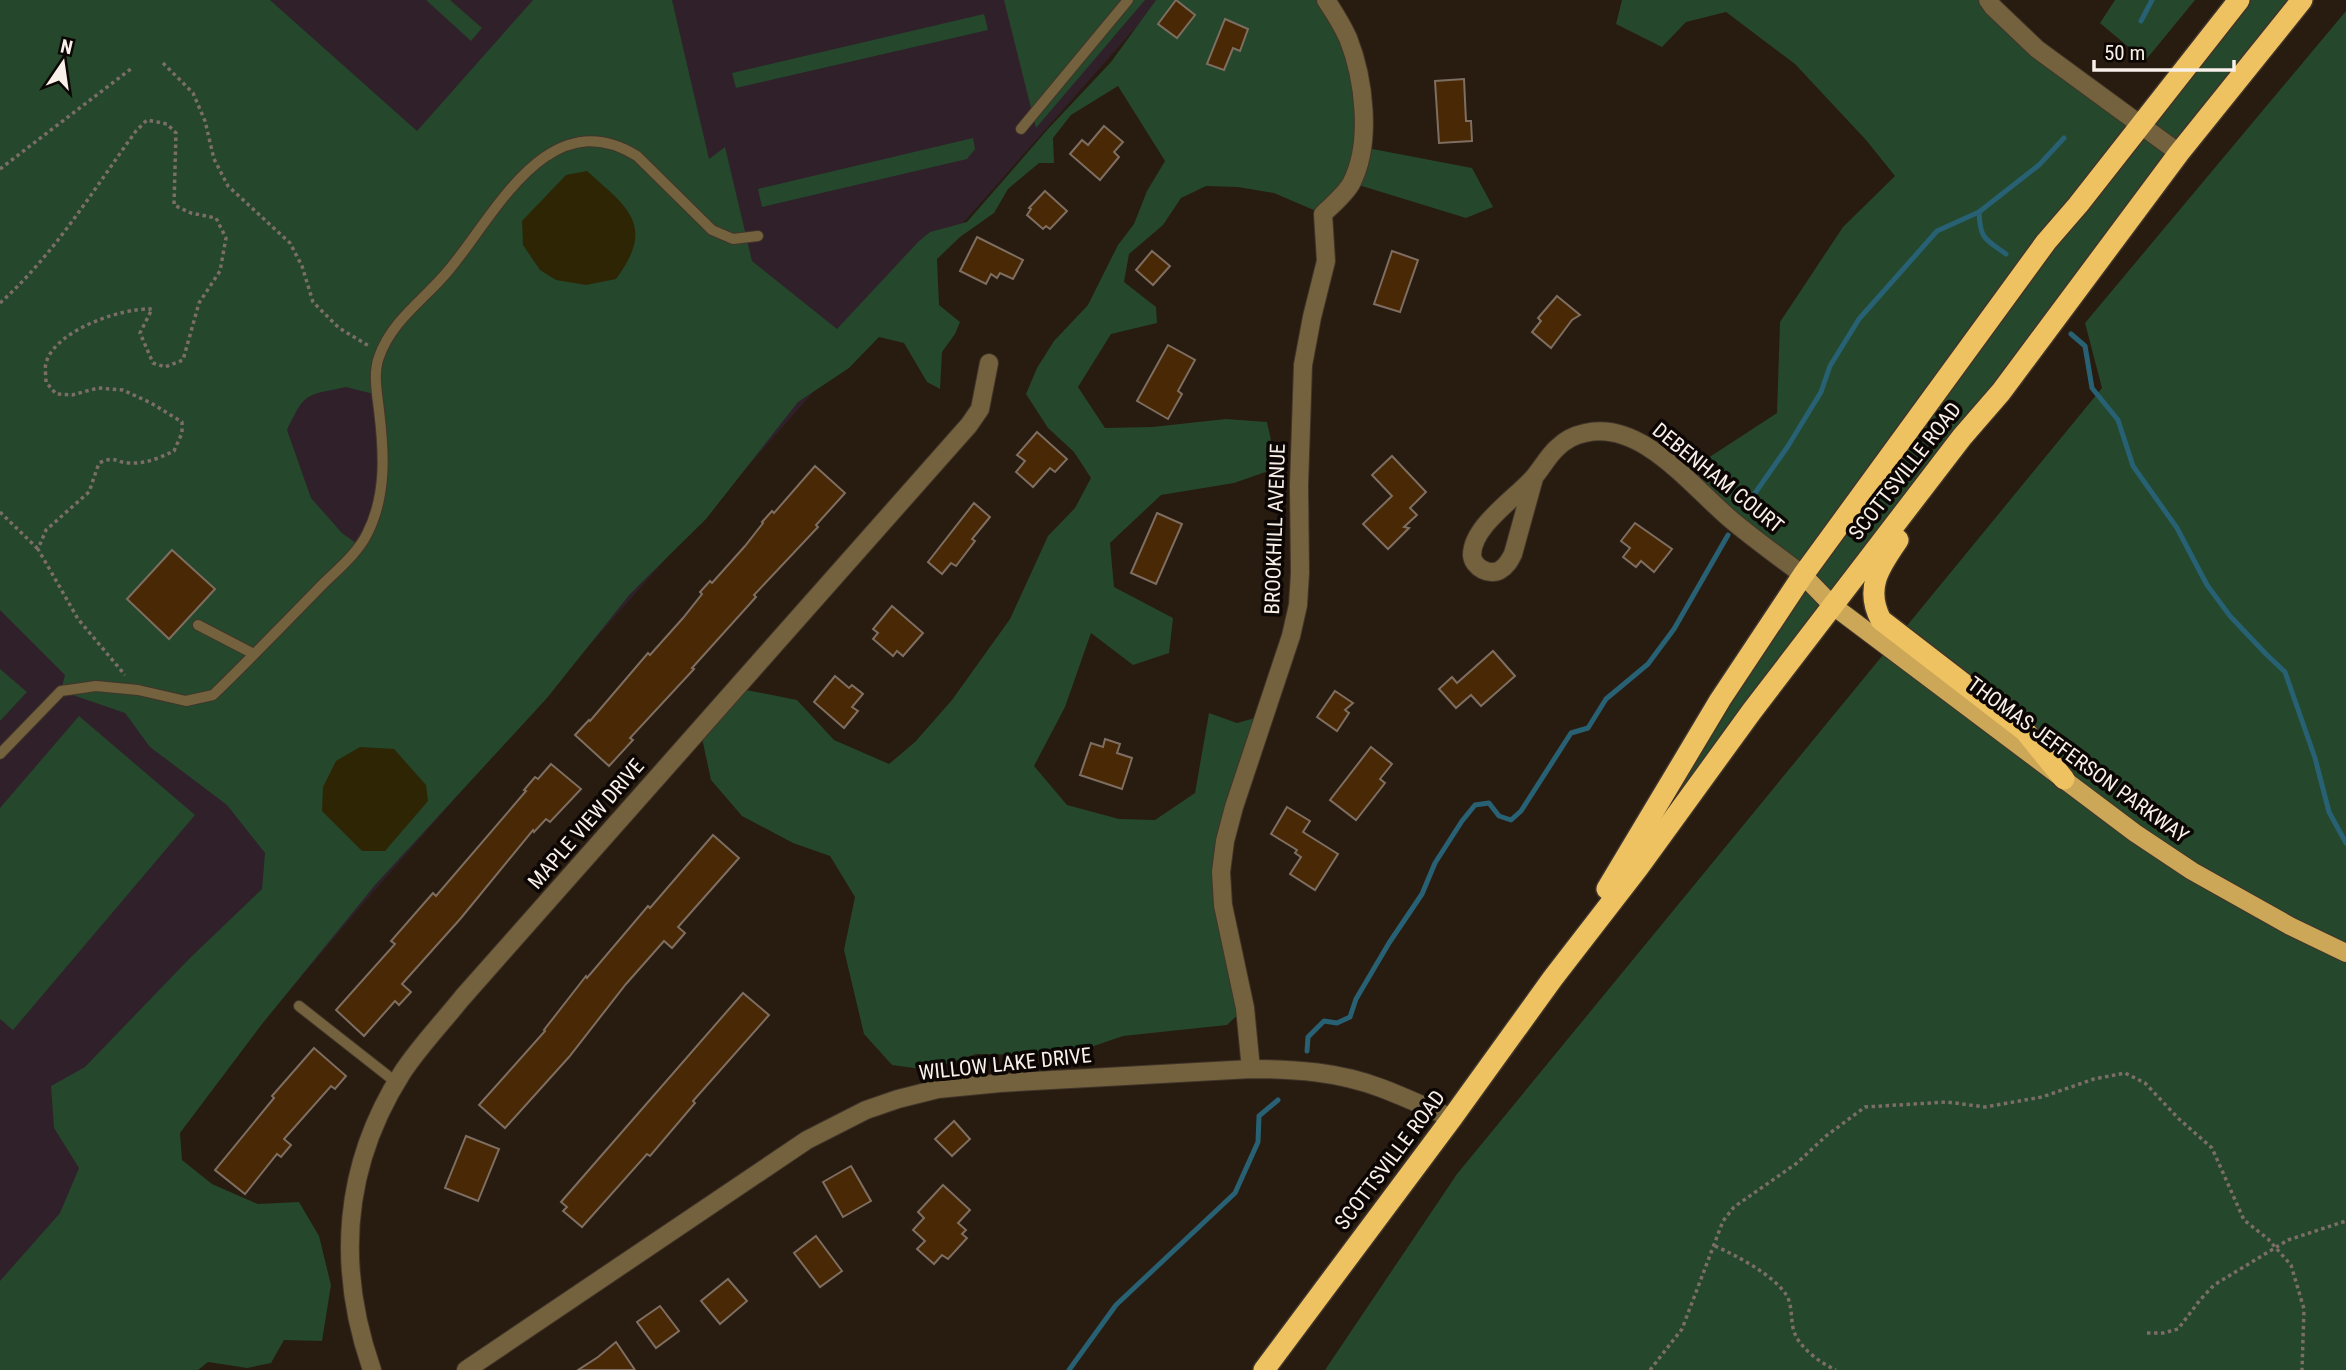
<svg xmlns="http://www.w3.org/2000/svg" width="2346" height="1370" viewBox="0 0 2346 1370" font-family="'Roboto Condensed',sans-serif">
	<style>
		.education { fill: #2f202a }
		.green { fill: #25472c; fill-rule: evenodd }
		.sand { fill: #2d2504 }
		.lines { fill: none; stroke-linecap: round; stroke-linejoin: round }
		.stream { stroke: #276173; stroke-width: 5 }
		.building { fill: #482805; stroke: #7e6e61; stroke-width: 2 }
		.lane-casing { stroke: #41352a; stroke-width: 12 }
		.street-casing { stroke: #41352a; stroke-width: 20 }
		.primary-casing { stroke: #41352a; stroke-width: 20 }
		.highway-casing { stroke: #41352a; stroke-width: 24 }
		.path { stroke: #7a6e65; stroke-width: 3.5; stroke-dasharray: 3.5 3.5; stroke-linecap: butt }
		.lane { stroke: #74623e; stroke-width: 10 }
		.street { stroke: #74623e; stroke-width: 18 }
		.primary { stroke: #cca758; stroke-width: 18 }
		.highway { stroke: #efc261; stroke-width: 21 }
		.labels { text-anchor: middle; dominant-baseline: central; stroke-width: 7; stroke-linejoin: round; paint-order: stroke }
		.street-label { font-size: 21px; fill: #f9f0e9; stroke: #0c0704 }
	</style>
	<rect width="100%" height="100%" fill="#281b10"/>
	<polygon class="education" points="0,0 1160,0 520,724 362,905 148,1158 0,1319"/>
	<g class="green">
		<path d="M 0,0 L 270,0 L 417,131 L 533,0 L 672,0 L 709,159 L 725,147 L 752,261 L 837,329 L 918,242 L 930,232 L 967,222 L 1048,129 L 1111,62 L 1156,0 L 1326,0 L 1347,36 L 1362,147 L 1472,168 L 1493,207 L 1466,218 L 1352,183 L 1323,214 L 1274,193 L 1238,187 L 1206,186 L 1181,198 L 1163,225 L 1129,254 L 1124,282 L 1156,307 L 1157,323 L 1111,334 L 1078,387 L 1105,428 L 1152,427 L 1226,419 L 1267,422 L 1277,468 L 1234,483 L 1161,495 L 1110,543 L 1114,587 L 1173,618 L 1169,653 L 1133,665 L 1091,633 L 1065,707 L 1034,766 L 1067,805 L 1119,819 L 1155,820 L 1195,793 L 1209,713 L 1237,723 L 1266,715 L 1221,872 L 1245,1008 L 1227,1025 L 1123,1036 L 1091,1047 L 1043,1055 L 976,1054 L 929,1070 L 892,1065 L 864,1034 L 844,950 L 855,897 L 830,856 L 793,843 L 742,816 L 711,780 L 700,729 L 736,688 L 797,700 L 834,740 L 889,764 L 915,742 L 952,700 L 1010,619 L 1048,536 L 1075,508 L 1091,478 L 1074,452 L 1048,428 L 1026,394 L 1037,368 L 1054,341 L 1088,305 L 1118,245 L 1134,224 L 1147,191 L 1165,161 L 1118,86 L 1071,115 L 1053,138 L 1054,163 L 1039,163 L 1008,189 L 994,213 L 960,237 L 937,259 L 939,305 L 960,322 L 955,334 L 942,352 L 940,389 L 927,382 L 904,343 L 879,337 L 849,368 L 798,402 L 706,519 L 630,594 L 547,698 L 375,885 L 262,1024 L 180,1133 L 182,1160 L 212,1184 L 258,1204 L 299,1202 L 319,1236 L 331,1285 L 322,1341 L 284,1340 L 271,1363 L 247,1368 L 208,1362 L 198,1370 L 0,1370 L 0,1281 L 60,1213 L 79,1168 L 54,1128 L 51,1086 L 85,1067 L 190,958 L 262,889 L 265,853 L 227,805 L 150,747 L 125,713 L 61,691 L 65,675 L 0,610 ZM 346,387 L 378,395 L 382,483 L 360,546 L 342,533 L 311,498 L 287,430 C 306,391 305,396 346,387 Z"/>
		<polygon points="426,0 450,0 482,28 471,41"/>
		<polygon points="1004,0 1145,0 1036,128"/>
		<polygon points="1622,0 2001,0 1993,7 2141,124 2239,0 2302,0 1553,978 1624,860 1803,575 1682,475 1777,413 1780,322 1843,227 1895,176 1866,140 1795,64 1726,12 1686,22 1662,47 1616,24"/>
		<polygon points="2115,0 2195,0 2145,61 2100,23"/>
		<polygon points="2346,11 2346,1370 1325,1370 1457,1174 2102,388 2085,323"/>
		<polygon points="984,14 988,30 736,88 732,73"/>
		<polygon points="973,138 975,149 967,159 762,207 758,189"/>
		<polygon points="0,669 27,692 0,721"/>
		<polygon points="79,716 195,815 13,1030 0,1019 0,808"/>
	</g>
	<g class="sand">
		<path d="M 587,171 C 628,208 656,225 616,279 L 586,285 L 556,280 L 540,270 L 523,245 L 522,221 L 566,175 Z"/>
		<polygon points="360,747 394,749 426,785 428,801 385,851 362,851 322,811 323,787 336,761"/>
	</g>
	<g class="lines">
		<g class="stream">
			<polyline points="2141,21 2152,0"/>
			<path d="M 1979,212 C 1980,239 1985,239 2006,254"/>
			<polyline points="2071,334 2085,346 2092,388 2118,420 2133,466 2177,528 2207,585 2230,616 2266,654 2285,672 2315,758 2329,812 2346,843"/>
			<polyline points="1744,509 1788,446 1821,392 1830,366 1859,319 1937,231 1979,212 2039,165 2064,138"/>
			<polyline points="1307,1051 1308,1037 1324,1021 1337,1023 1350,1017 1356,999 1389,943 1422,894 1435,863 1462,821 1475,805 1489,803 1499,816 1511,820 1521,811 1571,733 1588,728 1606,699 1648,664 1674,629 1728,535"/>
			<polyline points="1069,1370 1116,1305 1235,1193 1258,1142 1259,1116 1278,1100"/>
		</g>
	</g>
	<g class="building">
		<polygon points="1176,0 1195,15 1177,38 1158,24"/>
		<polygon points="1225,19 1248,29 1240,51 1233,48 1224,70 1207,64"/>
		<polygon points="1464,79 1466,121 1471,121 1472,141 1439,143 1435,81"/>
		<polygon points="1104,126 1123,142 1114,152 1119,157 1100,180 1070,154 1082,140 1088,145"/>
		<polygon points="1045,191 1067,211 1050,229 1046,226 1043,229 1027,215 1031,209 1029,208"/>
		<polygon points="977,237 1023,260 1013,279 1000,273 997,278 991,274 986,284 960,271"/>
		<polygon points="1152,251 1170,266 1153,285 1136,270"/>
		<polygon points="1392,251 1418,260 1400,312 1374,304"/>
		<polygon points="1557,296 1580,315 1572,320 1551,348 1532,332 1541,321 1538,318"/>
		<polygon points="1168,345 1195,360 1178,391 1182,394 1168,419 1137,401"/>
		<polygon points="1037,432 1067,459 1055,472 1050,468 1033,487 1016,472 1025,461 1017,455"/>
		<polygon points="1392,456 1426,492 1410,508 1417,515 1404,527 1409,528 1388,549 1363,524 1392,496 1372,475"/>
		<polygon points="815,466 845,493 816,525 818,527 754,595 756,597 692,668 694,669 630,738 633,740 609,766 575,735 589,720 590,721 648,653 650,655 683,618 702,594 700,592 710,581 712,583 745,546 763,523 762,522 772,511 774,513"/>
		<polygon points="974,503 990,517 972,539 975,541 956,566 951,563 942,574 928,562"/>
		<polygon points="1157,513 1182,524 1156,584 1131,573"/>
		<polygon points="1635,523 1672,549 1654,572 1641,561 1636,567 1623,557 1630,548 1621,541"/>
		<polygon points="172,550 215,589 169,639 127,599"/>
		<polygon points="892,606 923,633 903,656 897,651 893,656 873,639 878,633 873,629"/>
		<polygon points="1493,651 1515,676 1481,706 1471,695 1456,708 1439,689 1452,677 1457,683"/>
		<polygon points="835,676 849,688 852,685 863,694 852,707 858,711 844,728 814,702"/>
		<polygon points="1335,691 1353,703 1345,710 1349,713 1337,731 1317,717"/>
		<polygon points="1105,739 1120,744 1117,753 1132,758 1122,789 1080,775 1091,743 1103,747"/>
		<polygon points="1371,747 1392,764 1380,779 1385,783 1356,820 1330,800"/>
		<polygon points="551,764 581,789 550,822 546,819 534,832 533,830 461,918 402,984 411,992 399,1005 395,1001 364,1036 336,1010 395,944 391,941 433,893 436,896 526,791 524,790 535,777 538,779"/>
		<polygon points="1287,807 1310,821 1303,832 1338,854 1315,890 1290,874 1301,857 1295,853 1297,850 1271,834"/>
		<polygon points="713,835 739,858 678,927 685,933 672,948 664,941 626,984 569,1057 505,1128 479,1105 545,1031 544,1030 586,976 587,978 648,906 650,908"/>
		<polygon points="743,993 769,1015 693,1101 695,1103 650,1156 647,1154 582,1227 563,1211 567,1207 561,1202"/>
		<polygon points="314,1048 346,1076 335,1089 331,1086 284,1139 291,1145 281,1157 277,1154 245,1194 215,1170 274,1098 272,1096"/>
		<polygon points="954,1121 970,1139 952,1156 935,1139"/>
		<polygon points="466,1136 499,1149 478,1201 445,1188"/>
		<polygon points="851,1166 871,1201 843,1217 823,1182"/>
		<polygon points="943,1185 970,1210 958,1223 966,1230 962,1234 967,1238 948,1259 942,1255 934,1264 917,1249 925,1241 913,1230 924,1218 918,1212"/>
		<polygon points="816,1236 842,1271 820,1287 794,1253"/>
		<polygon points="728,1279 747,1301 720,1324 701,1301"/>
		<polygon points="660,1306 679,1331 656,1348 637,1322"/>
		<polygon points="616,1342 635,1370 578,1370 598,1357"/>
	</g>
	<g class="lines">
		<g class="lane-casing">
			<g id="lane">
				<polyline points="1021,129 1128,0"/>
				<polyline points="198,625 254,654"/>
				<path d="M 0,754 L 61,691 L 96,686 L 138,690 L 186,701 L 213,695 C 250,659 286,622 321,586 C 337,570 357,554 367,534 C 387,495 384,451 379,410 C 377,393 373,373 379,357 C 392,320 424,300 448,271 C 494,217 548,100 637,156 L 712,230 L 733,239 L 758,236"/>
				<polyline points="299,1006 397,1083"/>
			</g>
		</g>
		<g class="street-casing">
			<g id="street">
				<polyline points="1988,0 1993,7 2037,49 2179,153"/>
				<path d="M 1534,478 L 1513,554 C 1510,560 1507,566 1500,570 C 1490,576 1473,568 1472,555 C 1472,526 1516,498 1534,477 C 1542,468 1548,456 1557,448 C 1564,441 1575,435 1585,433 C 1643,419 1695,491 1735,523 C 1757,541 1780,558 1803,575"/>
				<path d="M 1251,1069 L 1245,1008 L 1223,905 L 1221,872 L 1225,841 L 1234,807 L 1291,636 L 1298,605 L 1300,573 L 1299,485 L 1303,365 L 1312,317 L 1326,261 L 1323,214 C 1332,205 1346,194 1352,182 C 1372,142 1364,78 1348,38 C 1342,25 1334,12 1326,0"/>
				<path d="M 372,1370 C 336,1267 343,1166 402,1073 C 419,1047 442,1023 462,998 L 969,425 L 980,409 L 989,363"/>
				<path d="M 466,1370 L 807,1140 L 866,1110 L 898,1099 L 938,1089 L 1000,1083 L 1251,1069 C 1296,1069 1339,1072 1381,1088 C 1405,1097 1428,1108 1452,1118"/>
			</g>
		</g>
		<g class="primary-casing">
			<polyline id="primary" points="1803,575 1832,605 2135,833 2192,871 2290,926 2346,953"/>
		</g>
		<g class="highway-casing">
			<g id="highway">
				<path d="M 1898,540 C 1880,566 1864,588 1881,620 L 2025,731 L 2064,779"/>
				<polyline points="1607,889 1720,700 1803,575 2046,242 2078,205 2239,0"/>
				<polyline points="1264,1370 1452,1118 1553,978 1638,868 1752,711 1962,437 2001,392 2179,153 2302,0"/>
			</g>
		</g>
		<g class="path">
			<polyline points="163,63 193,93 205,121 214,159 228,186 290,243 302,266 313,302 339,328 369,346"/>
			<polyline points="0,169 132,68"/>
			<path d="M 0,303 C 55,254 93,190 136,131 L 147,120 L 167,124 L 176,133 L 174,205 L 191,213 L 216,218 L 226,238 L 220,271 L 199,303 L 183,360 L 165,367 L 153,363 L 140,333 L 152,309 C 121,308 59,329 47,360 C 44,366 46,375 46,382 L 56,394 L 72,395 L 98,388 L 123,390 L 151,403 L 182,422 L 182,433 L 174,451 C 161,457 146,464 131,463 C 115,463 116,455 99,463 L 89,492 L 46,530 L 38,549 L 78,619 L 125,675"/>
			<polyline points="0,512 38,549"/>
			<path d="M 1715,1246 C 1737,1256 1774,1275 1787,1296 C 1793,1307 1790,1323 1795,1334 C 1801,1349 1822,1364 1836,1370"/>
			<polyline points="2147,1333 2163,1333 2178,1329 2200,1300 2214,1285 2288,1240 2346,1221"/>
			<polyline points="1650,1370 1682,1329 1723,1221 1734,1207 1797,1163 1826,1136 1865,1107 1947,1102 1985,1107 2042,1097 2094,1079 2125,1073 2145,1083 2179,1119 2212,1148 2244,1220 2268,1239 2291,1265 2304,1309 2302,1370"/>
		</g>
		<use href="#lane" class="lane"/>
		<use href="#street" class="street"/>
		<use href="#primary" class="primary"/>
		<use href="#highway" class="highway"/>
	</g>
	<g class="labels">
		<g class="street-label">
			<text transform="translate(1905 471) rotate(-52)">SCOTTSVILLE ROAD</text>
			<text transform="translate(1718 478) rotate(39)">DEBENHAM COURT</text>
			<text transform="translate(1275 529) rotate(-88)">BROOKHILL AVENUE</text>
			<text transform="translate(2078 760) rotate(36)">THOMAS JEFFERSON PARKWAY</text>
			<text transform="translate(586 824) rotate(-49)">MAPLE VIEW DRIVE</text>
			<text transform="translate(1005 1064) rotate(-6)">WILLOW LAKE DRIVE</text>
			<text transform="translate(1390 1160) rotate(-53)">SCOTTSVILLE ROAD</text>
		</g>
	</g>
	<g transform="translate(63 63) rotate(13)" stroke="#0c0704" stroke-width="5" paint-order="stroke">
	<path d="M0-5L12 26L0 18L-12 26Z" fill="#f9f0e9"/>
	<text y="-10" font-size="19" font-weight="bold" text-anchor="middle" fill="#f9f0e9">N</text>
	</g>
	<path d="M2094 60v10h140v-10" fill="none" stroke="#f9f0e9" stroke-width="3.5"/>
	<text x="2104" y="60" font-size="21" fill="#f9f0e9" stroke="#0c0704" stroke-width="5" paint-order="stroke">50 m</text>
</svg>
